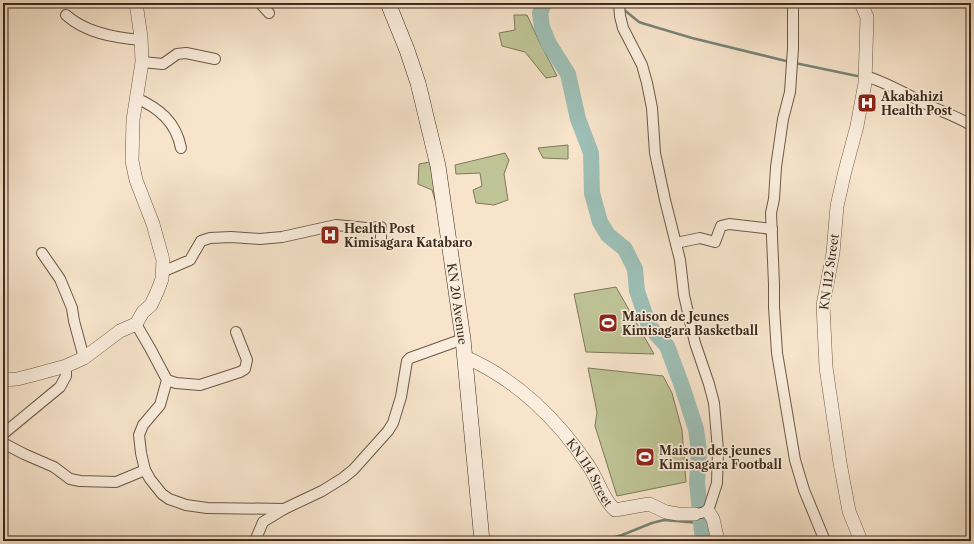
<svg xmlns="http://www.w3.org/2000/svg" width="974" height="544" viewBox="0 0 974 544" font-family="'Libre Caslon Text',serif">
	<style>
		.green { fill: #bec496; stroke: #7e785a }
		.lines { fill: none; stroke-linecap: round; stroke-linejoin: round }
		.stream { stroke: #778479; stroke-width: 2.5 }
		.river { stroke: #9dbfb6; stroke-width: 16 }
		.minor-casing { stroke: #6c5948; stroke-width: 12 }
		.tertiary-casing { stroke: #6c5948; stroke-width: 14 }
		.secondary-casing { stroke: #3e2b1d; stroke-width: 16 }
		.minor { stroke: #faeddd; stroke-width: 10 }
		.tertiary { stroke: #faeddd; stroke-width: 13 }
		.secondary { stroke: #faeddd; stroke-width: 15 }
		.labels { text-anchor: middle; dominant-baseline: central; stroke-width: 3.5; stroke-linejoin: round; paint-order: stroke }
		.poi-label { font-size: 12px; font-weight: bold; fill: #3e2b1d; stroke: #faeddd; text-anchor: start }
		.street-label { font-size: 12px; fill: #3e2b1d; stroke: #faeddd }
	</style>
	<rect width="100%" height="100%" fill="#f7e4cb"/>
	<filter id="stains"><feTurbulence type="fractalNoise" baseFrequency=".005" numOctaves="4"/><feColorMatrix values="0 0 0 0 .2 0 0 0 0 .09 0 0 0 0 .02 0 0 0 .5 -.17"/></filter>
	<radialGradient id="worn" r=".72"><stop offset=".6" stop-color="#630" stop-opacity="0"/><stop offset="1" stop-color="#630" stop-opacity=".3"/></radialGradient>
	<g class="green">
		<polygon points="514,15 527,15 539,41 557,76 546,78 525,52 502,46 499,33 515,30"/>
		<polygon points="568,145 568,159 543,158 538,148"/>
		<polygon points="505,153 509,160 504,174 508,200 494,205 476,203 473,190 482,186 480,173 456,174 455,165"/>
		<polygon points="435,161 436,203 432,190 418,184 419,164"/>
		<polygon points="616,287 654,354 586,352 574,294"/>
		<polygon points="588,368 663,376 672,393 682,430 686,482 617,496 595,426 597,412"/>
	</g>
	<g class="lines">
		<g class="stream">
			<polyline points="623,9 639,22 645,24 692,38 790,62"/>
			<polyline points="795,63 857,76"/>
			<polyline points="603,541 622,535 652,523 664,520 700,523"/>
		</g>
		<polyline class="river" points="544,3 540,13 542,27 549,44 568,74 578,119 591,153 592,193 600,222 608,235 625,249 635,269 637,291 649,326 667,346 682,386 696,429 699,451 697,483 703,541"/>
		<g class="minor-casing">
			<g id="minor">
				<polyline points="260,3 269,13"/>
				<polyline points="619,3 620,16 623,28 642,65 647,83 652,108 655,153 665,200 680,260 684,295 695,343 709,384 714,403 718,450 717,483 708,511 701,513"/>
				<polyline points="793,3 793,48 790,92 783,119 776,167 774,199 771,213 774,284 774,307 777,353 795,460 804,490 825,541"/>
				<path d="M 66,15 C 86,33 115,38 141,40"/>
				<polyline points="142,62 163,64 177,54 186,53 215,59"/>
				<path d="M 865,76 C 886,82 904,93 924,103 C 940,111 956,116 971,125"/>
				<path d="M 136,98 C 159,108 176,122 181,148"/>
				<polyline points="676,243 700,238 715,242 721,226 729,224 772,229"/>
				<polyline points="42,253 60,279 72,308 74,321 84,358"/>
				<polyline points="162,272 190,260 201,241 210,238 231,237 260,239 282,237 336,225 366,228 381,227 381,240"/>
				<polyline points="136,324 150,348 167,380 160,405 143,425 139,435 141,453 145,470 150,479 162,494 169,499 186,505 207,508 284,509 322,491 343,478 353,470 388,431 393,423 401,397 407,361 410,358 463,339"/>
				<polyline points="167,380 176,383 200,385 240,372 245,369 247,360 236,332"/>
				<polyline points="3,434 60,387 66,376 66,366"/>
				<polyline points="3,443 24,454 54,467 70,479 80,481 116,482 145,470"/>
				<polyline points="255,541 263,522 284,509"/>
			</g>
		</g>
		<g class="tertiary-casing">
			<g id="tertiary">
				<polyline points="861,3 867,17 865,83 857,126 845,171 837,206 833,253 823,305 826,367 840,463 849,511 861,541"/>
				<path id="s1" d="M 465,357 C 516,379 558,420 588,465 C 598,479 602,498 615,510 L 649,504 L 666,512 L 678,514 L 695,514"/>
				<polyline points="3,380 17,379 33,375 66,366 84,358 120,331 136,324 143,312 151,305 157,292 162,279 163,260 153,224 136,180 132,161 133,120 142,62 141,37 136,3"/>
				<polyline points="708,511 713,519 718,541"/>
			</g>
		</g>
		<g class="secondary-casing">
			<g id="secondary">
				<path id="s2" d="M 388,3 L 407,50 L 418,83 L 438,166 L 463,339 L 482,541"/>
			</g>
		</g>
		<use href="#minor" class="minor"/>
		<use href="#tertiary" class="tertiary"/>
		<use href="#secondary" class="secondary"/>
	</g>
	<defs>
		<g id="hospital-square" transform="scale(1)"><rect x="-9" y="-9" width="18" height="18" rx="4" fill="#8f2418" stroke="#faeddd"/><path d="M-5-5h3v3.5h4V-5h3V5h-3V1.5h-4V5h-3Z" fill="#fff"/></g>
		<g id="stadium-square" transform="scale(1)"><rect x="-9" y="-9" width="18" height="18" rx="4" fill="#8f2418" stroke="#faeddd"/><path d="M0-5a6.5 5 0 1 0 0 10a6.5 5 0 1 0 0-10ZM-3.5-1.8h7v3.6h-7Z" fill="#fff"/></g>
	</defs>
	<g fill-rule="evenodd">
		<use href="#hospital-square" x="867" y="103"/>
		<use href="#hospital-square" x="330" y="235"/>
		<use href="#stadium-square" x="608" y="323"/>
		<use href="#stadium-square" x="645" y="457"/>
	</g>
	<g class="labels">
		<g class="poi-label">
			<text x="881" y="96">Akabahizi<tspan x="881" dy="14">Health Post</tspan></text>
			<text x="344" y="228">Health Post<tspan x="344" dy="14">Kimisagara Katabaro</tspan></text>
			<text x="622" y="316">Maison de Jeunes<tspan x="622" dy="14">Kimisagara Basketball</tspan></text>
			<text x="659" y="450">Maison des jeunes<tspan x="659" dy="14">Kimisagara Football</tspan></text>
		</g>
		<g class="street-label">
			<text transform="translate(829 272) rotate(-82)">KN 112 Street</text>
			<text stroke="none"><textPath href="#s2" startOffset="310">KN 20 Avenue</textPath></text>
			<text stroke="none"><textPath href="#s1" startOffset="173">KN 114 Street</textPath></text>
		</g>
	</g>
	<rect width="974" height="544" fill="none" stroke="#f7e4cb" stroke-width="16"/>
	<rect x="4" y="4" width="966" height="536" fill="none" stroke="#3e2b1d" stroke-width="2"/>
	<rect x="8" y="8" width="958" height="528" fill="none" stroke="#3e2b1d"/>
	<rect width="100%" height="100%" filter="url(#stains)"/>
	<rect width="100%" height="100%" fill="url(#worn)"/>
</svg>
